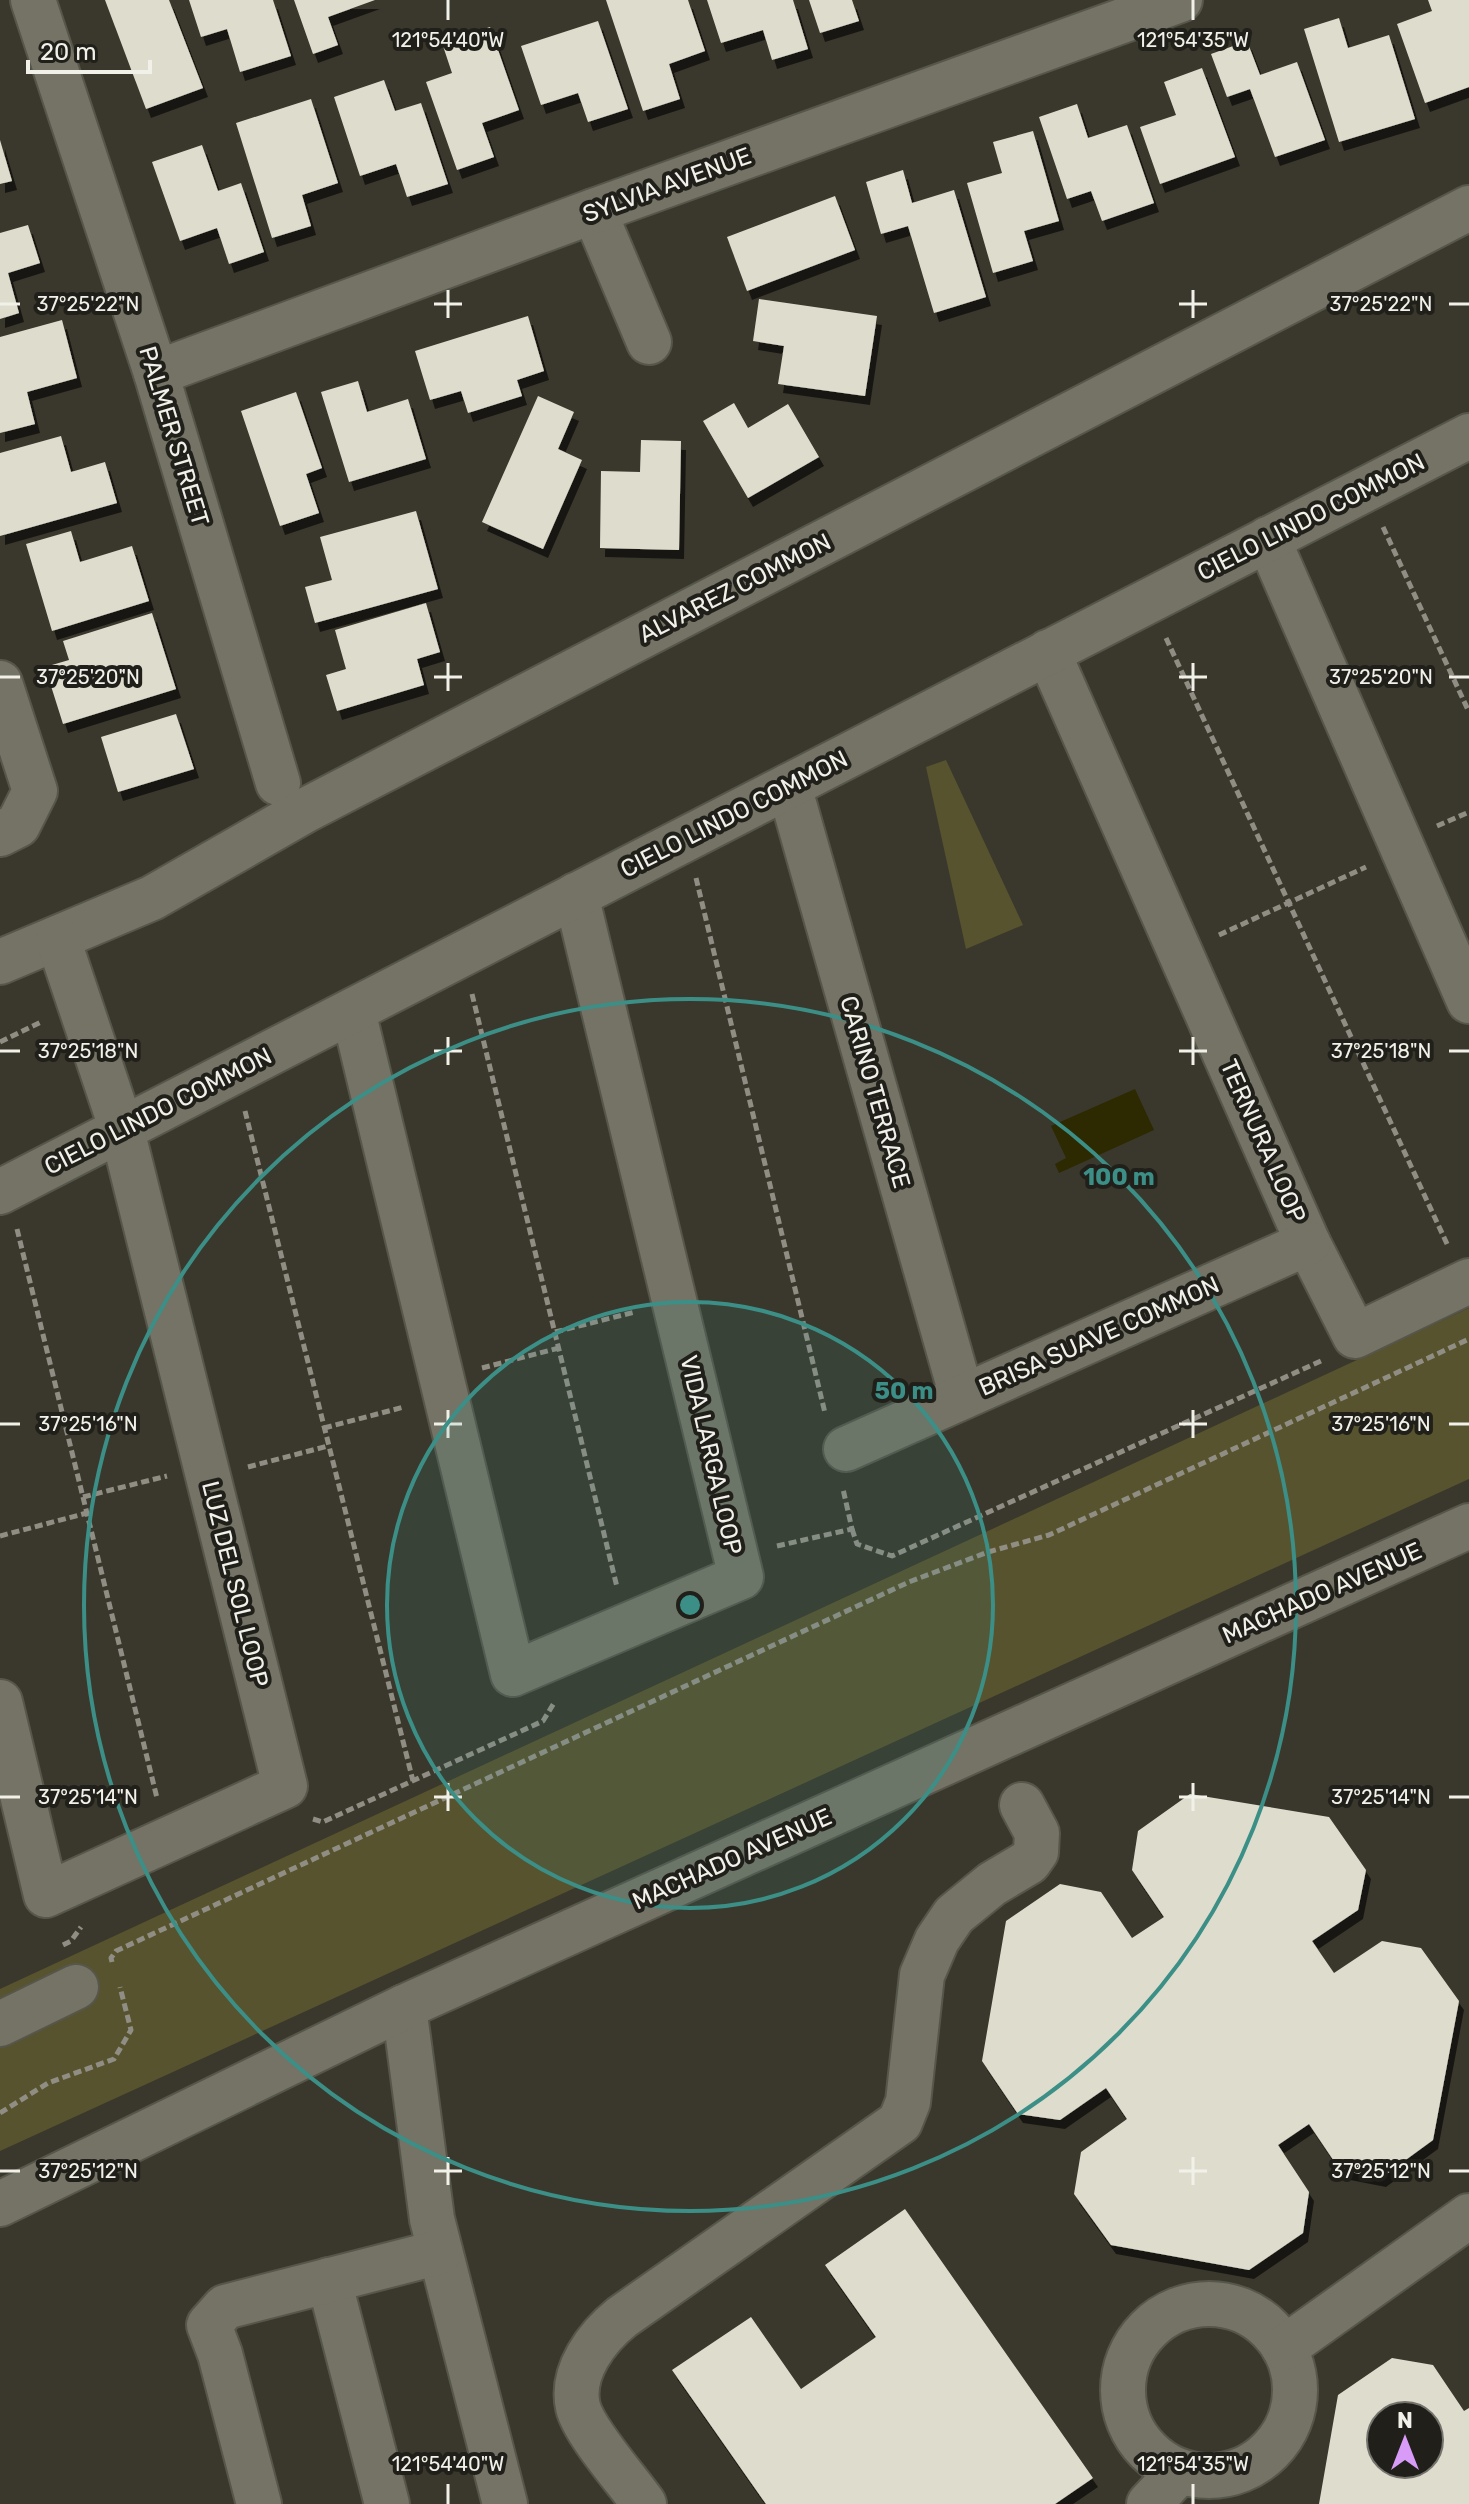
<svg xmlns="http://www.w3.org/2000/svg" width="1469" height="2504" viewBox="0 0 1469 2504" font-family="Rubik,sans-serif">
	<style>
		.green { fill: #57532e }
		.water { fill: #2d2901 }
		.building { fill: #deddcd; fill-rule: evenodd; filter: url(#shadow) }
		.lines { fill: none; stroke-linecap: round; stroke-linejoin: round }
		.minor-casing { stroke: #57564b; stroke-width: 48 }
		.path { stroke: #908e84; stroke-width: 5; stroke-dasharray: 8 4; stroke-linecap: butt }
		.minor { stroke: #747365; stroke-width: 44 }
		.ticks { fill: none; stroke: #f2f1e9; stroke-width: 3 }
		.ring { fill: none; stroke: #3c8f87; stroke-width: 4 }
		.labels { text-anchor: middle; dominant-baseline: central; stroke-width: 8; stroke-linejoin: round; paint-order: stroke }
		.street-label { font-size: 24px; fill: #f2f1e9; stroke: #201f1a }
		.ticks-label { font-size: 20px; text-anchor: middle; fill: #f2f1e9; stroke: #201f1a; stroke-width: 8; stroke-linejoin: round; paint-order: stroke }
		.centre { fill: #3c8f87; stroke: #201f1a; stroke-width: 4 }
		.ring-label { font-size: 24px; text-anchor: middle; font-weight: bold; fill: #3c8f87; stroke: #201f1a; stroke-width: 8; stroke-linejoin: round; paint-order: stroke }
	</style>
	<defs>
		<filter id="shadow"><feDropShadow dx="5" dy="9" stdDeviation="0" flood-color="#0009"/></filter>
	</defs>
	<rect width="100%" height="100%" fill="#3a382c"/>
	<g class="green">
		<polygon points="946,760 1023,925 966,949 926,767"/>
		<polygon points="1469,1308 1469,1479 0,2151 0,1989"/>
	</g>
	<polygon class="water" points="1135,1089 1154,1130 1059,1173 1055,1164 1066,1158 1051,1126"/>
	<g class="building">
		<polygon points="105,0 169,0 203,88 146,109"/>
		<polygon points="189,0 273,0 291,56 240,72 227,29 201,37"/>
		<polygon points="294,0 375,0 328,17 338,45 313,54"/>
		<polygon points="606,0 688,0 705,51 669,64 680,99 643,111"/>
		<polygon points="707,0 793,0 808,49 772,60 763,30 721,43"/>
		<polygon points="809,0 852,0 859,21 820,33"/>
		<polygon points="1428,0 1469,0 1469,87 1425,103 1397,24 1432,11"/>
		<polygon points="1339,18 1348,48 1389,35 1415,119 1339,142 1304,29"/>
		<polygon points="598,21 628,109 588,122 578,93 541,105 521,46"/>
		<polygon points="490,27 519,110 482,123 494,157 457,170 426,82 452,73 442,43"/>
		<polygon points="1247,41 1260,75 1297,62 1325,140 1275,157 1250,89 1227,97 1211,54"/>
		<polygon points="1202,68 1235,157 1160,184 1140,127 1176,115 1164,82"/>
		<polygon points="384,80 395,111 421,103 448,184 407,197 396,164 360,176 334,97"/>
		<polygon points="311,99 338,183 302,195 311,226 272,238 236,123"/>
		<polygon points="1077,104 1088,138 1127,125 1154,203 1102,221 1091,191 1067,199 1039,117"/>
		<polygon points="1033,131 1059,221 1024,231 1033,261 993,273 967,183 1002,173 993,142"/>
		<polygon points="0,140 12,181 0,184"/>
		<polygon points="202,145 218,191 241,183 264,252 229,264 217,228 180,241 152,162"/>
		<polygon points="903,170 912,203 954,190 986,297 934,313 908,226 881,234 866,182"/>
		<polygon points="835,196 855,250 747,291 727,237"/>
		<polygon points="28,225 40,263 8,273 19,313 0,319 0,233"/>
		<polygon points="759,299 877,316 865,396 778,384 784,346 753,341"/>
		<polygon points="528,316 544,371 517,380 522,396 468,413 461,391 430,400 415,351"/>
		<polygon points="62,320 77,378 27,392 35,424 0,433 0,337"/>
		<polygon points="358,381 367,412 408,399 426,459 349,482 321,392"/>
		<polygon points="296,392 322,468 306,474 319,513 280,526 241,411"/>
		<polygon points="538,396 574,412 558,449 582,460 543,549 482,522"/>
		<polygon points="734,403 748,428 788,404 819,457 748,498 703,421"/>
		<polygon points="61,436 71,472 105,462 117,503 0,536 0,453"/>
		<polygon points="641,440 681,441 679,550 600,548 601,471 640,472"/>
		<polygon points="416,511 438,589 315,623 305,587 332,580 320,537"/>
		<polygon points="71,531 80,562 132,546 149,601 52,631 26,544"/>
		<polygon points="426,603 440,652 417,659 424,685 337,711 326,675 346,669 335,630"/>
		<polygon points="152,613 176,689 63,724 45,667 69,660 63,641"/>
		<polygon points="176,714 194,769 118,792 101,737"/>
		<polygon points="1190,1794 1329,1817 1366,1870 1358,1910 1312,1941 1334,1973 1382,1941 1421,1948 1459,2001 1433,2140 1381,2178 1340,2170 1309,2124 1278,2145 1309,2192 1303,2233 1249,2270 1111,2245 1074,2194 1081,2152 1127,2119 1106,2088 1060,2120 1018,2114 982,2061 1006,1921 1060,1884 1101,1892 1132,1938 1164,1917 1132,1870 1138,1831"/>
		<polygon points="905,2209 1093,2478 1055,2504 766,2504 672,2370 751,2317 801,2389 876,2337 825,2265"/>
		<path d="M 1392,2358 L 1433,2365 L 1464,2411 L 1469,2408 L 1469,2504 L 1319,2504 L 1338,2395 ZM 1381,2416 L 1429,2416 L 1429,2464 L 1381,2464 Z"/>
	</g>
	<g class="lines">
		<g class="minor-casing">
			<g id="minor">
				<polyline points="33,0 156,373 278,783"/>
				<polyline points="594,211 649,342"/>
				<polyline points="156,373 594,211 1180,0"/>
				<polyline points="1268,539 1469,1001"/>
				<polyline points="1048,652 1308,1243 1355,1336 1469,1281"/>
				<polyline points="0,683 35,791 18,825 0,834"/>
				<polyline points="789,786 962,1397"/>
				<polyline points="0,962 152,898 306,810 1469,208"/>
				<polyline points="353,1011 513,1674 741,1577 576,895"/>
				<polyline points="0,1192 1469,436"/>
				<polyline points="846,1449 1308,1243"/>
				<polyline points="0,1702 46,1895 285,1786 122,1130 58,939"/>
				<polyline points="404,2007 432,2219 505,2504"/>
				<polyline points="0,2024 76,1987"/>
				<polyline points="0,2204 404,2007 1469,1526"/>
				<polyline points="329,2280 387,2504"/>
				<circle cx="1209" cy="2390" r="86"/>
				<polyline points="1284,2348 1469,2216"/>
				<polyline points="259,2504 220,2354 209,2325 225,2307 440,2252"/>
				<path d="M 644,2504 C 628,2481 584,2432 578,2407 C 570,2372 597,2337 622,2317 L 900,2122 L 908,2102 L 922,1975 L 937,1940 L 954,1915 L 992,1884 L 1029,1862 L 1036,1852 L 1037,1833 L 1022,1805"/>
				<polyline points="1149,2504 1179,2472"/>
			</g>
		</g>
		<g class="path">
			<polyline points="1383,527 1469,712"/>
			<polyline points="1166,638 1448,1246"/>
			<polyline points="1437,826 1469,812"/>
			<polyline points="696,878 825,1413"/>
			<polyline points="1219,935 1366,867"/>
			<polyline points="472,994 617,1587"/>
			<polyline points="0,1042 41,1022"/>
			<polyline points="245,1111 413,1781"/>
			<polyline points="17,1229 157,1798"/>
			<polyline points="555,1332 635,1312"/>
			<polyline points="482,1368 559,1348"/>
			<polyline points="324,1428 404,1407"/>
			<polyline points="248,1467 328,1446"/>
			<polyline points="83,1497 167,1476"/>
			<polyline points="852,1529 857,1544 892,1556 1323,1360"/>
			<polyline points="0,1536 87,1513"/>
			<polyline points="777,1546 852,1529 843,1489"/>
			<polyline points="313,1819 323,1822 543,1721 554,1703"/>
			<polyline points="63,1945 71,1941 81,1927"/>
			<polyline points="112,1962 111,1958 116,1951 909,1582 988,1552 1049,1535 1469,1339"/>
			<polyline points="0,2113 48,2083 114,2059 131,2030 120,1987"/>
		</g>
		<use href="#minor" class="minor"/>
	</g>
	<path class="ticks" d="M 448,0 L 448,20M 1193,0 L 1193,20M 448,290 L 448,318M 1193,290 L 1193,318M 0,304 L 20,304M 434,304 L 462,304M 1179,304 L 1207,304M 1449,304 L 1469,304M 448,663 L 448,691M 1193,663 L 1193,691M 0,677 L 20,677M 434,677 L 462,677M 1179,677 L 1207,677M 1449,677 L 1469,677M 448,1037 L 448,1065M 1193,1037 L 1193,1065M 0,1051 L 20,1051M 434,1051 L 462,1051M 1179,1051 L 1207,1051M 1449,1051 L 1469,1051M 448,1410 L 448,1438M 1193,1410 L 1193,1438M 0,1424 L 20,1424M 434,1424 L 462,1424M 1179,1424 L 1207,1424M 1449,1424 L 1469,1424M 448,1783 L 448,1811M 1193,1783 L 1193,1811M 0,1797 L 20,1797M 434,1797 L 462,1797M 1179,1797 L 1207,1797M 1449,1797 L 1469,1797M 448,2157 L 448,2185M 1193,2157 L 1193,2185M 0,2171 L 20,2171M 434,2171 L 462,2171M 1179,2171 L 1207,2171M 1449,2171 L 1469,2171M 448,2484 L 448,2504M 1193,2484 L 1193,2504"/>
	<circle cx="690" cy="1605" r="303" fill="#3c8f87" fill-opacity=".12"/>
	<g class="ring">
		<circle cx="690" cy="1605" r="303"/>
		<circle cx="690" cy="1605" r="606"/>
	</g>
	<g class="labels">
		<g class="street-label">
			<text transform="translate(667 185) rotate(-20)">SYLVIA AVENUE</text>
			<text transform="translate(174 436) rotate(73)">PALMER STREET</text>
			<text transform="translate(1311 517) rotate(-27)">CIELO LINDO COMMON</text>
			<text transform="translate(735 588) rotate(-27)">ALVAREZ COMMON</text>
			<text transform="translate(734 814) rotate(-27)">CIELO LINDO COMMON</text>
			<text transform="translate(875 1092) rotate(74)">CARINO TERRACE</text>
			<text transform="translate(158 1111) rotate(-27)">CIELO LINDO COMMON</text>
			<text transform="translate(1263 1141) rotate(66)">TERNURA LOOP</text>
			<text transform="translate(1099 1336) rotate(-24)">BRISA SUAVE COMMON</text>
			<text transform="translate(711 1455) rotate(77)">VIDA LARGA LOOP</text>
			<text transform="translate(235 1584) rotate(76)">LUZ DEL SOL LOOP</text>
			<text transform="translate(1322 1593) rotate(-24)">MACHADO AVENUE</text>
			<text transform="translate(732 1859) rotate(-24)">MACHADO AVENUE</text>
		</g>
	</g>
	<g class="ticks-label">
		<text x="448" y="47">121°54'40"W</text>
		<text x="1193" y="47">121°54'35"W</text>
		<text x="88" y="311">37°25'22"N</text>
		<text x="1381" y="311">37°25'22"N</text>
		<text x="88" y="684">37°25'20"N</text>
		<text x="1381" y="684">37°25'20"N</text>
		<text x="88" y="1058">37°25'18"N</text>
		<text x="1381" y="1058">37°25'18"N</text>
		<text x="88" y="1431">37°25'16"N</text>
		<text x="1381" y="1431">37°25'16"N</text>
		<text x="88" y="1804">37°25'14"N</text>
		<text x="1381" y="1804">37°25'14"N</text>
		<text x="88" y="2178">37°25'12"N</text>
		<text x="1381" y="2178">37°25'12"N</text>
		<text x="448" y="2471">121°54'40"W</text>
		<text x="1193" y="2471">121°54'35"W</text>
	</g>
	<circle cx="690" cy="1605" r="12" class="centre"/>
	<g class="ring-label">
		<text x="1119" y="1185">100 m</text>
		<text x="904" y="1399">50 m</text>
	</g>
	<g transform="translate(1405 2440)"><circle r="38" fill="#201f1a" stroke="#74736d" stroke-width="2"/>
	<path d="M0-6L14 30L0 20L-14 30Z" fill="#d89bf8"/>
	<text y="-12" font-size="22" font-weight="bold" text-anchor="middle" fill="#f2f1e9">N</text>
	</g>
	<path d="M28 60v12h122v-12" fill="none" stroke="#f2f1e9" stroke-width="4"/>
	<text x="40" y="60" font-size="24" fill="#f2f1e9" stroke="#201f1a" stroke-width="6" paint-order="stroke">20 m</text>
</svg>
